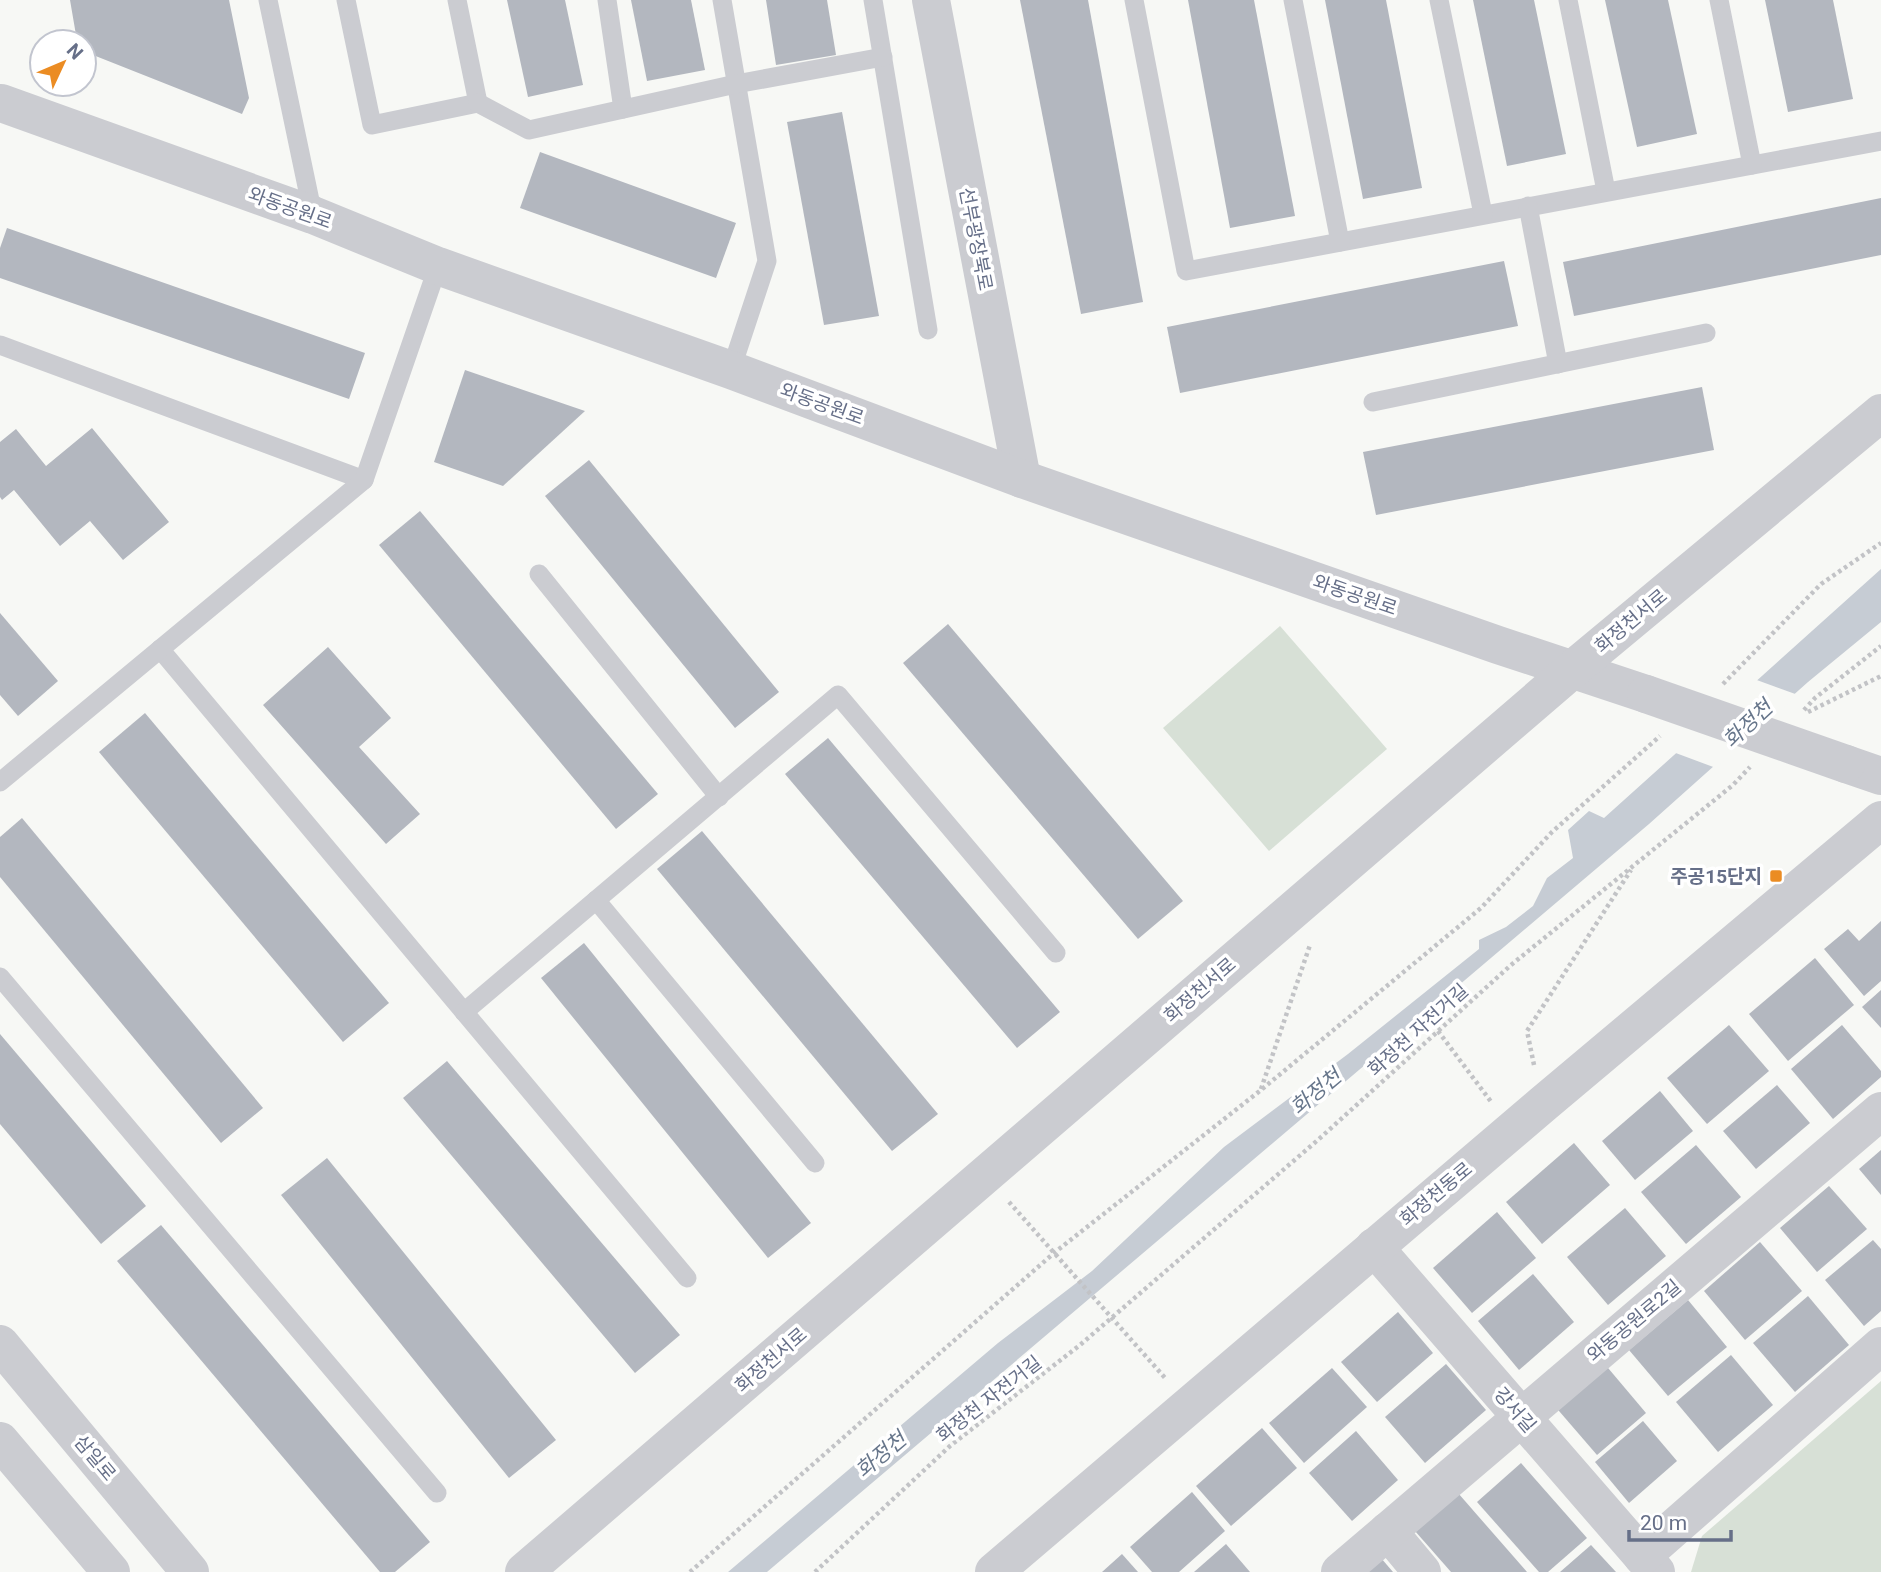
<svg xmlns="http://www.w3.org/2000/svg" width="1881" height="1572" viewBox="0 0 1881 1572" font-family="Roboto,'Noto Sans KR',sans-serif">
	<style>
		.green { fill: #d7e0d6 }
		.water { fill: #c6ccd4 }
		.pier { fill: #f7f8f5 }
		.building { fill: #b3b7bf }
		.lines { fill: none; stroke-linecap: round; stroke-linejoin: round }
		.path { stroke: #c2c3c6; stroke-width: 4.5; stroke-dasharray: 3.5 3.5; stroke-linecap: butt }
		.service { stroke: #cbccd1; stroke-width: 19 }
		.minor { stroke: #cbccd1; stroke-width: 38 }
		.tertiary { stroke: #cbccd1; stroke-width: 38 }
		.tertiary-bridge { stroke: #cbccd1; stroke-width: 38 }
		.poi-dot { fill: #eb8c23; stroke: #fff; stroke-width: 2.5 }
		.labels { text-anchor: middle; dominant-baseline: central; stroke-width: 7; stroke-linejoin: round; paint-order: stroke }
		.street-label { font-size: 19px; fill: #666f88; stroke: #fff }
		.poi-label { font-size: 19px; font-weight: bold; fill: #666f88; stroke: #fff; text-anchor: end }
		.water-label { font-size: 21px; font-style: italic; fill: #67768b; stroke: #fff }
	</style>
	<rect width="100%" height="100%" fill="#f7f8f5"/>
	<g class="green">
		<polygon points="1280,626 1387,749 1269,851 1163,728"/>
		<polygon points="1881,1381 1881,1572 1691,1572 1702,1536"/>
	</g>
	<polygon class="water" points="1881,569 1881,622 1808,682 1649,824 767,1572 728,1572 998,1343 1092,1271 1224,1147 1348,1054 1479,949 1479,940 1506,927 1533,906 1547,878 1573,858 1568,830 1589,811 1604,818"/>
	<polygon class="pier" points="1754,679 1798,695 1716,768 1673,752"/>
	<g class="building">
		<polygon points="70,0 229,0 249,98 242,114 88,53 84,47 84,42 80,42 76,35"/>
		<polygon points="507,0 565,0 583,85 528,97"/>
		<polygon points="631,0 691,0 705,70 647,81"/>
		<polygon points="766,0 827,0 836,55 776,65"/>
		<polygon points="1020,0 1088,0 1143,302 1081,314"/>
		<polygon points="1188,0 1254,0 1295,216 1230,228"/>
		<polygon points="1325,0 1386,0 1422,188 1363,199"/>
		<polygon points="1473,0 1534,0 1566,154 1507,166"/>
		<polygon points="1605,0 1668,0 1697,134 1637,147"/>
		<polygon points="1765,0 1833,0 1853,99 1788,112"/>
		<polygon points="842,112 879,316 824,325 787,122"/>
		<polygon points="540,152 736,223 716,278 520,208"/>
		<polygon points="1881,198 1881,255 1574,316 1563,262"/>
		<polygon points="7,228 365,353 349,399 0,278 0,248"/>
		<polygon points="1504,261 1518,326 1180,393 1167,327"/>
		<polygon points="465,370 585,411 503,486 434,462"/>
		<polygon points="1702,387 1714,450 1376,515 1363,452"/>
		<polygon points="92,428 169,522 123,560 90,521 60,546 14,490 2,500 0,497 0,442 16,429 46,466"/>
		<polygon points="589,460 779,692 735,728 545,496"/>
		<polygon points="420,511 658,794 616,829 379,545"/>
		<polygon points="0,613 58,681 18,716 0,695"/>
		<polygon points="948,624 1183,901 1138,939 903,663"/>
		<polygon points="328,647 391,718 359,747 420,814 386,844 263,705"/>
		<polygon points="145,713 389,1003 343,1042 99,752"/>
		<polygon points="828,738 1060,1012 1017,1048 785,774"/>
		<polygon points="22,818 263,1108 221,1143 0,877 0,837"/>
		<polygon points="702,831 938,1114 892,1151 657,869"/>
		<polygon points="1881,921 1881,981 1864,996 1824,949 1848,929 1859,941"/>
		<polygon points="584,943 811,1223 768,1258 541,978"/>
		<polygon points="1815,958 1854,1005 1788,1061 1749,1014"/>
		<polygon points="1881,990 1881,1028 1862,1007"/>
		<polygon points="1729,1025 1769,1071 1707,1124 1667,1078"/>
		<polygon points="1842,1025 1881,1071 1881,1077 1833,1119 1791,1069"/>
		<polygon points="0,1034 146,1206 101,1244 0,1124"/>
		<polygon points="447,1061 680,1335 635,1373 403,1098"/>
		<polygon points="1777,1085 1810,1123 1756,1169 1723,1131"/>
		<polygon points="1660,1091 1693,1131 1635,1180 1602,1141"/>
		<polygon points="1574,1143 1610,1185 1542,1244 1506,1202"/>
		<polygon points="1696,1145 1741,1197 1686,1244 1641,1192"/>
		<polygon points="1881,1150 1881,1195 1859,1169"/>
		<polygon points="327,1158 556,1440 509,1478 281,1195"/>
		<polygon points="1829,1186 1867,1229 1817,1272 1780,1228"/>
		<polygon points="1625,1208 1666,1256 1608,1305 1567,1257"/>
		<polygon points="1497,1212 1536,1258 1472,1313 1433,1268"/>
		<polygon points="161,1225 430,1542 395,1572 380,1572 117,1261"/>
		<polygon points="1873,1240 1881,1249 1881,1311 1864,1326 1825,1280"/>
		<polygon points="1760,1242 1802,1291 1745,1340 1704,1291"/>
		<polygon points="1533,1274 1574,1322 1519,1370 1478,1321"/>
		<polygon points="1808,1296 1849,1345 1795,1392 1753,1343"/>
		<polygon points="1688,1300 1727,1347 1668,1396 1629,1350"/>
		<polygon points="1398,1312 1433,1353 1377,1402 1341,1362"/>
		<polygon points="1731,1355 1773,1405 1718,1452 1676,1402"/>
		<polygon points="1603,1362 1646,1413 1597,1455 1553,1404"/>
		<polygon points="1446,1364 1486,1410 1425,1463 1385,1417"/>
		<polygon points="1332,1368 1367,1407 1304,1463 1269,1423"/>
		<polygon points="1643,1421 1677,1461 1629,1503 1595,1462"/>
		<polygon points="1262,1428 1297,1468 1231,1526 1196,1486"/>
		<polygon points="1356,1431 1398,1480 1352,1521 1309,1473"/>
		<polygon points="1521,1463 1587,1538 1548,1572 1539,1572 1477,1502"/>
		<polygon points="1192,1492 1225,1531 1179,1572 1152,1572 1130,1547"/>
		<polygon points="1458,1493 1527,1572 1451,1572 1415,1531"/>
		<polygon points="1226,1544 1250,1572 1194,1572"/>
		<polygon points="1591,1545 1616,1572 1560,1572"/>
		<polygon points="1122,1554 1138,1572 1102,1572"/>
		<polygon points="1381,1558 1393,1572 1365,1572"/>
	</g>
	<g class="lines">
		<g class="path">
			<polyline points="1723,684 1821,584 1881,543"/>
			<polyline points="1804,710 1815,698 1881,646"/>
			<polyline points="1808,712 1881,676"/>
			<polyline points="1438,1031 1492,1103"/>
			<polyline points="1534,1065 1527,1031 1631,870"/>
			<polyline points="1261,1089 1310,945"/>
			<polyline points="1009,1202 1166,1379"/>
			<polyline points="690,1572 1054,1253 1261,1090 1481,908 1552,832 1660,736"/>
			<polyline points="815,1572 950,1446 1080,1345 1319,1139 1511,965 1733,785 1750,767"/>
		</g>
		<g class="service">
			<polyline points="268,0 313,215"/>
			<polyline points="346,0 372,125 478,103 457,0"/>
			<polyline points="607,0 623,109"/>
			<polyline points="722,0 767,261 731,370"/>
			<polyline points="873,0 928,330"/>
			<polyline points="1134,0 1186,271 1881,141"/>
			<polyline points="1293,0 1340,242"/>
			<polyline points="1439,0 1483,214"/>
			<polyline points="1568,0 1606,191"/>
			<polyline points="1719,0 1752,165"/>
			<polyline points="478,103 529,130 736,84 883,57"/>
			<polyline points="1528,206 1558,364"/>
			<polyline points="0,345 364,480"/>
			<polyline points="1373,402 1706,333"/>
			<polyline points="539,574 719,797"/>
			<polyline points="160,649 687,1278"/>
			<polyline points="0,782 364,480 438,266"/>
			<polyline points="596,900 815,1163"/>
			<polyline points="0,977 437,1493"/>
			<polyline points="464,1012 838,695 1056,953"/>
		</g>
		<g class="minor">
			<polyline points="1374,1247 1656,1572"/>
			<polyline points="1388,1531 1422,1572"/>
			<polyline points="1642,1556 1881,1346"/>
			<polyline points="1340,1572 1881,1111"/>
		</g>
		<g class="tertiary">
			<polyline points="931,0 1022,479"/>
			<polyline points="1,103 313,215 438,266 731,370 1022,479 1498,645 1646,694"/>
			<polyline points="1846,764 1881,776"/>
			<polyline points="0,1344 190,1572"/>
			<polyline points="0,1441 111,1572"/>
			<polyline points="524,1572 1573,669 1881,413"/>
			<polyline points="994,1572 1543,1104 1881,820"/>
		</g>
		<polyline class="tertiary-bridge" points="1646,694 1846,764"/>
	</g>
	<rect class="poi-dot" x="1769" y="869" width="14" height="14" rx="3.5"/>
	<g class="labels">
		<g class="street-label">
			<text transform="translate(290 208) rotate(20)">와동공원로</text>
			<text transform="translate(976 239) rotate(79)">선부광장북로</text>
			<text transform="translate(822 404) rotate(20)">와동공원로</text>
			<text transform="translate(1355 595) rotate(19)">와동공원로</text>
			<text transform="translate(1631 621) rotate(-40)">화정천서로</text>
			<text transform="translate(1200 990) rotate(-41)">화정천서로</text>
			<text transform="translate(1418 1030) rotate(-42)">화정천 자전거길</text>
			<text transform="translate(1436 1194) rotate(-40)">화정천동로</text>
			<text transform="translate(1634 1321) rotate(-40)">와동공원로2길</text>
			<text transform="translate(771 1360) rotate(-41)">화정천서로</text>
			<text transform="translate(989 1399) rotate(-38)">화정천 자전거길</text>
			<text transform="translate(1515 1410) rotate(49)">강서길</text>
			<text transform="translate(95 1458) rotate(50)">삼일로</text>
		</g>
		<g class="poi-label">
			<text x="1762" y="876">주공15단지</text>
		</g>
		<g class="water-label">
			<text transform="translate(1748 724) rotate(-43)">화정천</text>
			<text transform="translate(1316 1092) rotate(-40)">화정천</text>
			<text transform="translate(881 1455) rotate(-40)">화정천</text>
		</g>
	</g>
	<g transform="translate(63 63) rotate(46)"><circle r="33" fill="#ffffff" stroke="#c2c5cf" stroke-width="2"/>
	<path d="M0-5L12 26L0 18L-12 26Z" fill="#eb8c23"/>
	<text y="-10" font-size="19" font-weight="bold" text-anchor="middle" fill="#666f88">N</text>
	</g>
	<path d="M1629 1530v10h102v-10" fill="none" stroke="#666f88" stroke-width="3.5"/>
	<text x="1640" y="1530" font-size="21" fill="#666f88" stroke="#ffffff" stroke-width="5" paint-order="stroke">20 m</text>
</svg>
